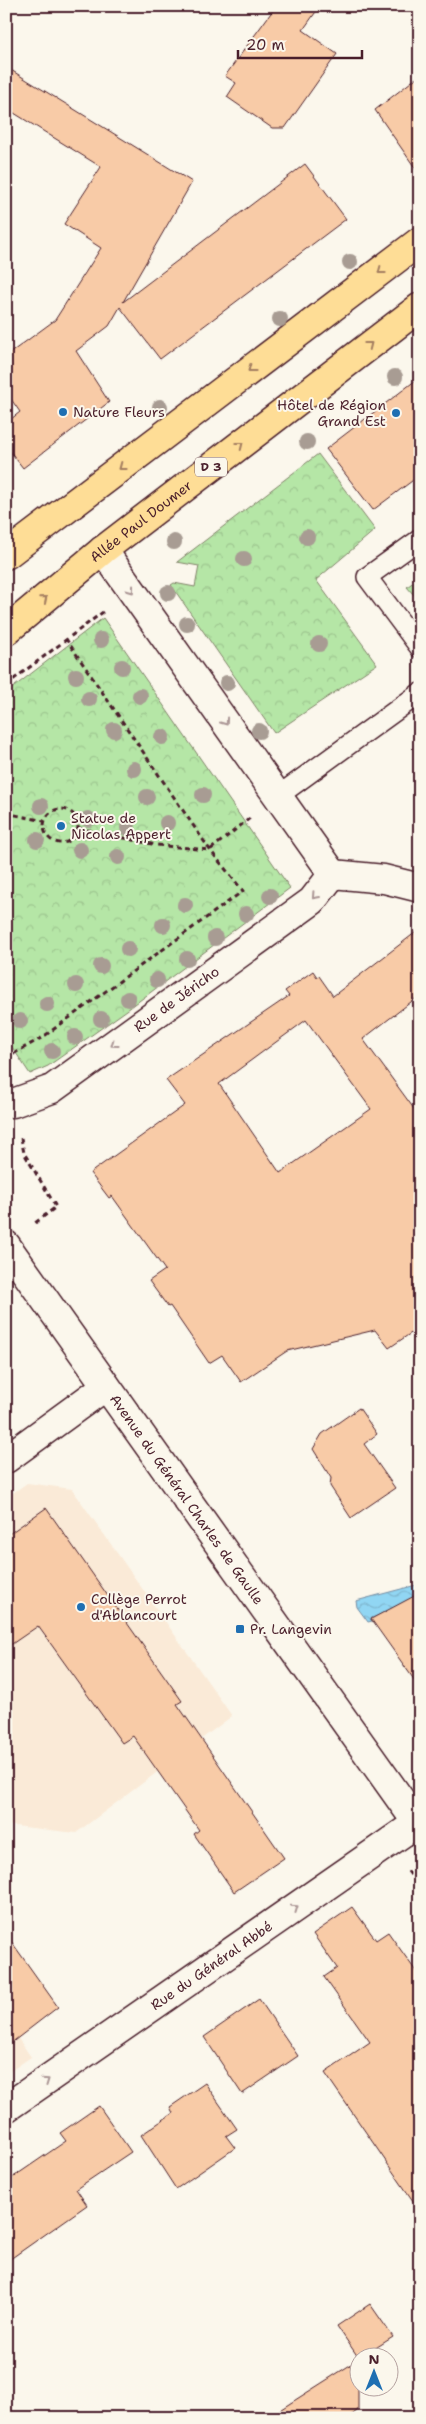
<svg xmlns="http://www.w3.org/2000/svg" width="426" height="2424" viewBox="0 0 426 2424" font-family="'Shantell Sans',sans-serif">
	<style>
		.built { fill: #faead7 }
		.grass { fill: url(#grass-dots); stroke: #808268 }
		.forest { fill: url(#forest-crowns); stroke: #808268 }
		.water { fill: url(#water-waves); stroke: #758da3 }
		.building { fill: #f8cba7; stroke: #4a1f2b; fill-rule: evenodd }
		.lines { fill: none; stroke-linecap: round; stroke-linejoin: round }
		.lane-casing { stroke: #4a1f2b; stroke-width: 22 }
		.street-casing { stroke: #4a1f2b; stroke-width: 31 }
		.secondary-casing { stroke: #4a1f2b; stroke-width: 31 }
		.primary-casing { stroke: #4a1f2b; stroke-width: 31 }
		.path { stroke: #4a1f2b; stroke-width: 3; stroke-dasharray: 5 4; stroke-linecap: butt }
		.lane { stroke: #fbf7ec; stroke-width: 19 }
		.street { stroke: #fbf7ec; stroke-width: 28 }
		.secondary { stroke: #fbf7ec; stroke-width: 28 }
		.primary { stroke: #fedd96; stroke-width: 28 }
		.tree { fill: #a89c93 }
		.oneway { stroke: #a47e60 }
		.oneway2 { stroke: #ab9695 }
		.poi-dot { fill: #1f6fb2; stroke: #fbf7ec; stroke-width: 2 }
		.labels { text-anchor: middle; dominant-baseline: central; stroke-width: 4; stroke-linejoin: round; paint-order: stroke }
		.shield { fill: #fbf7ec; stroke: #7f6065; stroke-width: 1 }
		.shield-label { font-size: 12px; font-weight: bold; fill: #4a1f2b }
		.poi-label { font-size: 14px; fill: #4a1f2b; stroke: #fbf7ec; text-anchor: start }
		.street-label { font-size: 14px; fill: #4a1f2b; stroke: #fbf7ec }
	</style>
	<defs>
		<pattern id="grass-dots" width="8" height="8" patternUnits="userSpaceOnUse" patternTransform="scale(1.25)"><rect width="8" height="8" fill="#b5e6a6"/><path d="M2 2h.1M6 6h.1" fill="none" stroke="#9dc58f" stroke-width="1.8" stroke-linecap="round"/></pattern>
		<pattern id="forest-crowns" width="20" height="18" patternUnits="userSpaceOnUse" patternTransform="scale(1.25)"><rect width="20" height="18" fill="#b5e6a6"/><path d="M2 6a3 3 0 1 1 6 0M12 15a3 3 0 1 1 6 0" fill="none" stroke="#9dc58f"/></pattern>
		<pattern id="water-waves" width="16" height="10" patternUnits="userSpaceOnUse" patternTransform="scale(1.25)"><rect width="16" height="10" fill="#91d6f3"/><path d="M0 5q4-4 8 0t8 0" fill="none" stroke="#7fb7d0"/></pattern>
	</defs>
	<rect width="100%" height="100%" fill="#fbf7ec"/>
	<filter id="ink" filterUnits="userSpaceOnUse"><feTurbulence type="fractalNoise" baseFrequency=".02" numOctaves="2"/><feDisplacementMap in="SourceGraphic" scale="10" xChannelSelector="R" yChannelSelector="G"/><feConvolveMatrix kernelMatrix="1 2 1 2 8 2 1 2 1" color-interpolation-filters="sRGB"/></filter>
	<g filter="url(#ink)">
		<g class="built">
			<polygon points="27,1483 72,1489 232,1716 76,1833 6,1825 6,1498"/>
			<polygon points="6,2021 31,2057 6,2074"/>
		</g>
		<polygon class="grass" points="420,577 420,602 407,587"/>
		<g class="forest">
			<polygon points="318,454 375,530 316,580 377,664 274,733 171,585 174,583 195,587 199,566 177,562"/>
			<polygon points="103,618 290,888 127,1010 48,1066 30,1074 6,1038 6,693"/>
		</g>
		<polygon class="water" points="420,1584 420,1601 396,1607 370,1619 372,1621 368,1622 357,1607 356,1601"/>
		<g class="building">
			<polygon points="276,6 320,6 303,30 337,54 285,128 272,128 227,97 236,83 225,76"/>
			<polygon points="6,67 192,182 123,302 305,164 346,219 160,359 120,307 109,326 76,351 109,402 23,468 6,446 6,423 20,412 6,392 6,356 55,320 101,248 64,224 101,167 6,108"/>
			<polygon points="420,75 420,175 375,110"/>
			<polygon points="420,377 420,475 373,510 326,449"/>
			<path d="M 420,929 L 420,995 L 363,1039 L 420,1117 L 420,1327 L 389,1348 L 375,1330 L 287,1351 L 241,1382 L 222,1355 L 209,1363 L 170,1306 L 168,1307 L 149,1281 L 165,1270 L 112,1196 L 109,1198 L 90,1173 L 185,1105 L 166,1080 L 289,996 L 285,991 L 313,971 L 317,977 L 319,976 L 333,996 ZM 306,1020 L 371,1109 L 280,1173 L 219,1084 Z"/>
			<polygon points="359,1408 377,1434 364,1444 395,1488 351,1518 330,1486 331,1478 313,1449 322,1434"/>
			<polygon points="46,1508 182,1701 177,1704 284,1858 234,1892 194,1834 199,1830 133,1736 122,1743 38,1626 6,1648 6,1536"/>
			<polygon points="420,1593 420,1688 371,1619"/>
			<polygon points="352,1907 376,1940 388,1932 420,1977 420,2211 325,2073 370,2042 324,1977 337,1968 313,1934"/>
			<polygon points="6,1934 58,2007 6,2047"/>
			<polygon points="259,1999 298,2056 242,2094 204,2037"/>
			<polygon points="205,2083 237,2129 226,2136 235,2148 176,2189 141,2135 173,2113 170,2107"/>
			<polygon points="99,2106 131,2152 76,2189 87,2205 6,2262 6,2182 66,2141 60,2133"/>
			<polygon points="370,2304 393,2337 363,2356 358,2357 337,2326"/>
			<polygon points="358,2360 358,2410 348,2418 267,2418"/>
		</g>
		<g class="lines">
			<g class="lane-casing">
				<g id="lane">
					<polyline points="420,539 367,577 420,648"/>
					<polyline points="278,796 420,693"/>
				</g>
			</g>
			<g class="street-casing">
				<g id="street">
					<polyline points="333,874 384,879 420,888"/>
					<path id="s1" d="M 6,1103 L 13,1103 L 52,1089 L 312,901 L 333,874 L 103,550"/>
					<polyline points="6,1459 106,1386"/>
					<path id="s2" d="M 6,2108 L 417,1823"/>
				</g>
			</g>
			<g class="secondary-casing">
				<g id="secondary">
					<path id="s3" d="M 6,1245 L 420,1827"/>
				</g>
			</g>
			<g class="primary-casing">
				<g id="primary">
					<polyline points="6,555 420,241"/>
					<path id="s4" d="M 6,631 L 103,550 L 420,307"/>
				</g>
			</g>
			<g class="path">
				<polyline points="6,685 103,612"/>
				<circle cx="61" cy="826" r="17"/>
				<polyline points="6,813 44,821"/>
				<polyline points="78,828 156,845 210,850 250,818"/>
				<polyline points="6,1058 43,1037 243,891 210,850 66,639"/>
				<polyline points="21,1138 24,1153 56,1207 35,1223"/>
				<polyline points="408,1871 420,1887"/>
			</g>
			<use href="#lane" class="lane"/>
			<use href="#street" class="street"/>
			<use href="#secondary" class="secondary"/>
			<use href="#primary" class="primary"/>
		</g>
		<g class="tree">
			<circle cx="350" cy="262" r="8"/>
			<circle cx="280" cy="319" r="8"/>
			<circle cx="395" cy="377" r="8"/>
			<circle cx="160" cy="407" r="8"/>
			<circle cx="307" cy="442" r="8"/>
			<circle cx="307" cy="537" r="8"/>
			<circle cx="174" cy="542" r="8"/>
			<circle cx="244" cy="559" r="8"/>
			<circle cx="168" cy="593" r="8"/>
			<circle cx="187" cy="624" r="8"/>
			<circle cx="101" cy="640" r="8"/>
			<circle cx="319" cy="644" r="8"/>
			<circle cx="122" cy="667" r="8"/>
			<circle cx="76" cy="676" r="8"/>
			<circle cx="227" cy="683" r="8"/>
			<circle cx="140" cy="696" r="8"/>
			<circle cx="89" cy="699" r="8"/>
			<circle cx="114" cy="730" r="8"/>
			<circle cx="259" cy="731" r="8"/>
			<circle cx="162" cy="737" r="8"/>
			<circle cx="134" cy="769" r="8"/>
			<circle cx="203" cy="795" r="8"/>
			<circle cx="147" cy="797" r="8"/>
			<circle cx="41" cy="806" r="8"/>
			<circle cx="88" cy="819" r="8"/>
			<circle cx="167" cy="823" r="8"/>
			<circle cx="128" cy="828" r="8"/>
			<circle cx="37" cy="840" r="8"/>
			<circle cx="80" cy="850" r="8"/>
			<circle cx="118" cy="857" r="8"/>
			<circle cx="270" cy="896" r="8"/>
			<circle cx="185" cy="905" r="8"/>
			<circle cx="246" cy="914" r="8"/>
			<circle cx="163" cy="925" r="8"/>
			<circle cx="215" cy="938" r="8"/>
			<circle cx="128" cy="949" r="8"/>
			<circle cx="187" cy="959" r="8"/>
			<circle cx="101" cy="966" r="8"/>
			<circle cx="157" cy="980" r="8"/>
			<circle cx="76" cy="985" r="8"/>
			<circle cx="128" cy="999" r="8"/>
			<circle cx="47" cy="1004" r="8"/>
			<circle cx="101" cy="1019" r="8"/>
			<circle cx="20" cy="1021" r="8"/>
			<circle cx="75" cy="1037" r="8"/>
			<circle cx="52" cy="1051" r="8"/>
		</g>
		<defs><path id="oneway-chevron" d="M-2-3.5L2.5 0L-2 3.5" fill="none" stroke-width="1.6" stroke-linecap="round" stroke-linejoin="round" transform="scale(1.25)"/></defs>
		<g class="oneway">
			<use href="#oneway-chevron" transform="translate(381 271) rotate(143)"/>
			<use href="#oneway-chevron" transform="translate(369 345) rotate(-38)"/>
			<use href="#oneway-chevron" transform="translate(251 369) rotate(143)"/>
			<use href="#oneway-chevron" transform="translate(240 445) rotate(-38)"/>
			<use href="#oneway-chevron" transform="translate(122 467) rotate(143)"/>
			<use href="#oneway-chevron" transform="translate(44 599) rotate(-40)"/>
		</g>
		<g class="oneway2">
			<use href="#oneway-chevron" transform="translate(131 590) rotate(54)"/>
			<use href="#oneway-chevron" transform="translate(225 722) rotate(54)"/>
			<use href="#oneway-chevron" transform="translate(315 896) rotate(132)"/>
			<use href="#oneway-chevron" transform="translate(114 1044) rotate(144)"/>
			<use href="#oneway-chevron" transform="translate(295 1908) rotate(-35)"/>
			<use href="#oneway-chevron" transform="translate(46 2081) rotate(-35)"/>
		</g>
	</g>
	<g class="poi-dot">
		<circle cx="63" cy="412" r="5"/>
		<circle cx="396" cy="413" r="5"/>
		<circle cx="61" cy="826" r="5"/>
		<circle cx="81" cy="1607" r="5"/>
		<rect x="235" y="1624" width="10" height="10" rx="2.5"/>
	</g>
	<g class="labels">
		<rect class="shield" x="195" y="457.5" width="32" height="19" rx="4"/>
		<g class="shield-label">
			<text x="211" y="467">D 3</text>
		</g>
		<g class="poi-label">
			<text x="386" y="405" text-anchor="end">Hôtel de Région<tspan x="386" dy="16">Grand Est</tspan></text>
			<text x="73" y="412">Nature Fleurs</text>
			<text x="71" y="818">Statue de<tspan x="71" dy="16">Nicolas Appert</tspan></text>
			<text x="91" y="1599">Collège Perrot<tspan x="91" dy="16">d'Ablancourt</tspan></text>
			<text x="250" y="1629">Pr. Langevin</text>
		</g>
		<g class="street-label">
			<text stroke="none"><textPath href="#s4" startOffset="174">Allée Paul Doumer</textPath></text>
			<text stroke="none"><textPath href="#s1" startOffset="202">Rue de Jéricho</textPath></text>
			<text stroke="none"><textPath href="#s3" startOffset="312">Avenue du Général Charles de Gaulle</textPath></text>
			<text stroke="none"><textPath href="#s2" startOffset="250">Rue du Général Abbé</textPath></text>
		</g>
	</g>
	<rect width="426" height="2424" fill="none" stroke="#fbf7ec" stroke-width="25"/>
	<rect x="12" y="12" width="401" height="2399" fill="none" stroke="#4a1f2b" stroke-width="2" filter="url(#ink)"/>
	<g transform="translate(374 2372)"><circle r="24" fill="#fbf7ec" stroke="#b4a19f"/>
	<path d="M0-4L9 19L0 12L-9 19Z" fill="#1f6fb2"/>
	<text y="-8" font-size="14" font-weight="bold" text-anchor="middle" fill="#4a1f2b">N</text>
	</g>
	<path d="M238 50v8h124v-8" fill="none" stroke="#4a1f2b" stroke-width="2.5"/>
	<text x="246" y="50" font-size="15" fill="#4a1f2b" stroke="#fbf7ec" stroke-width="4" paint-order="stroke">20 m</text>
</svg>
